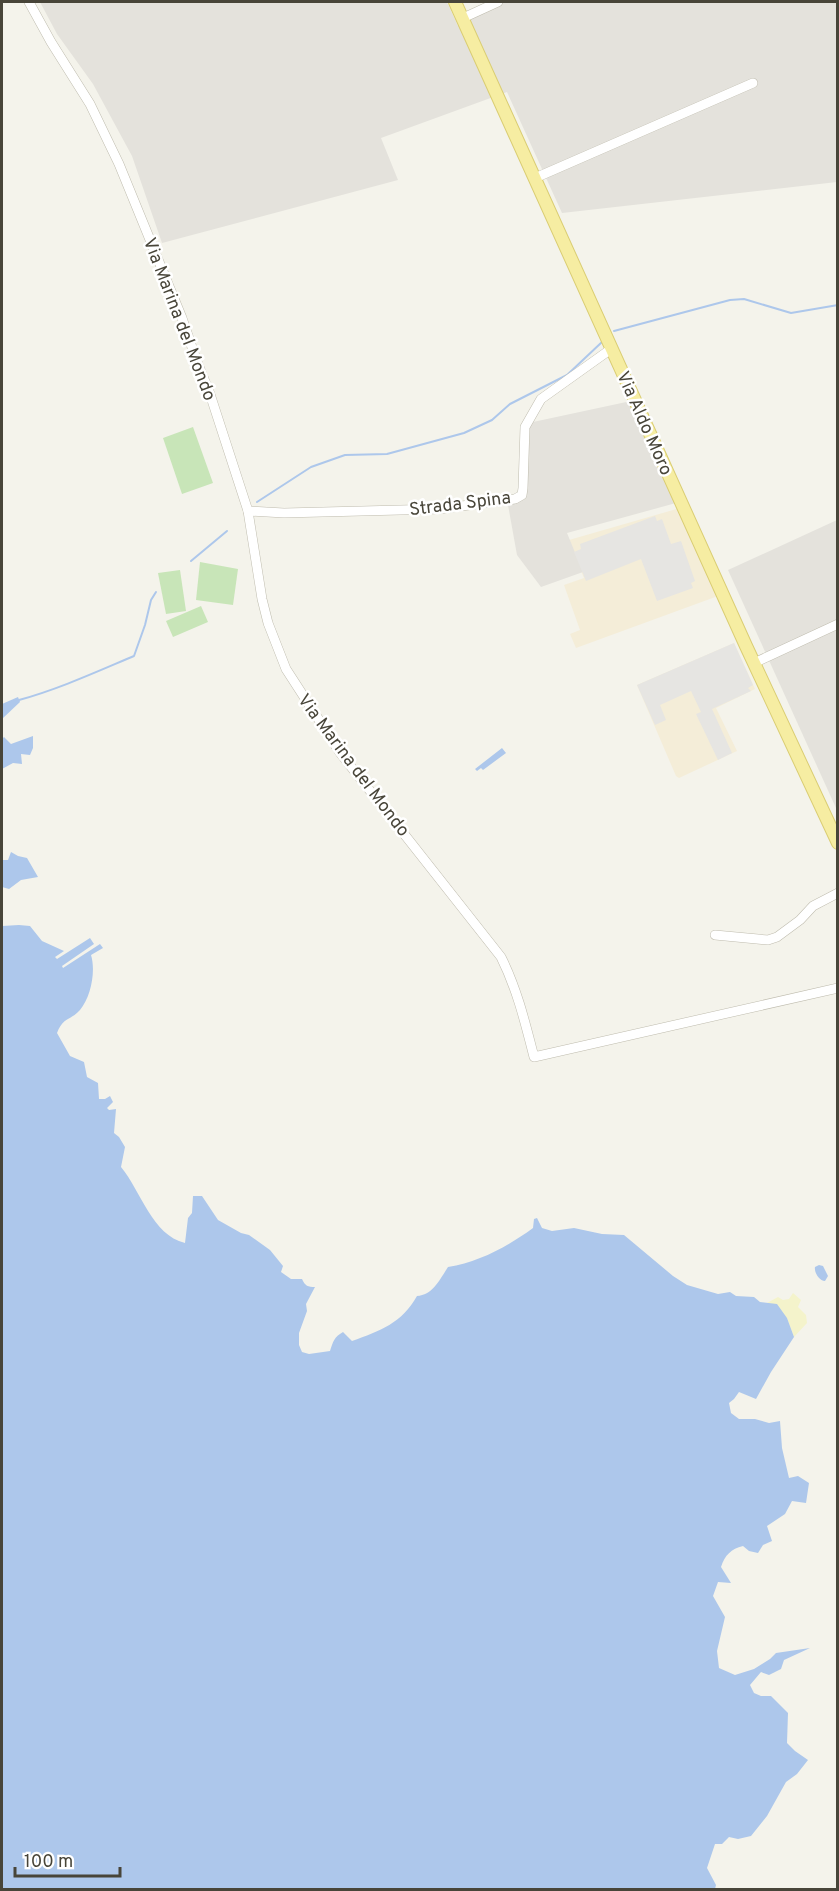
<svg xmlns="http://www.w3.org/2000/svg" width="839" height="1891" viewBox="0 0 839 1891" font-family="Overpass,sans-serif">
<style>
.commercial{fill:#f4edd8}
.industrial{fill:#e4e2dc}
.green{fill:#c8e5b8}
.sand{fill:#f4f3cb}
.parking{fill:#e6e5e2}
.water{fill:#adc7eb}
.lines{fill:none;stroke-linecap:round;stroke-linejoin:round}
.stream{stroke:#adc7eb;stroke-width:2}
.minor-casing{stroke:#bfbcae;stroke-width:10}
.major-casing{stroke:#dacd73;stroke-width:14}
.minor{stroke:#fff;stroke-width:9}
.major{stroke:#f6eda2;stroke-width:12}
.labels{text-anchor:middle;stroke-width:5;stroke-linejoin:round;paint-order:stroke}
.street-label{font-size:18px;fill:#484539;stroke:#fff}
</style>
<rect width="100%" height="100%" fill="#f4f3eb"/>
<!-- commercial -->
<g class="commercial">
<polygon points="680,508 718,596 576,648 570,634 580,630 564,585 584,578 569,540"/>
<polygon points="734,643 755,689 716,708 737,751 679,778 676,776 637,685"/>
</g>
<!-- industrial -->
<g class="industrial">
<polygon points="40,2 447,2 458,26 504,2 837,2 837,182 562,213 507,92 381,138 398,180 162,243 132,156 93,84 57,34"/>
<polygon points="631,401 676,503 567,533 583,572 541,587 517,555 508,505 526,498 530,426 533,422"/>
<polygon points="837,520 837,808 836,808 728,570"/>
</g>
<!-- green -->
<g class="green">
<polygon points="193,427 213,483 182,494 163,438"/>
<polygon points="200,562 238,569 233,605 196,600"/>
<polygon points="180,570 186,611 166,614 158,573"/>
<polygon points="201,606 208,622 173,637 166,621"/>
</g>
<!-- sand -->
<polygon class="sand" points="793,1293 801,1300 798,1307 806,1315 807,1323 794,1337 787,1318 767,1303 778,1297 783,1300 789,1299"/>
<!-- parking -->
<g class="parking">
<polygon points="655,516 657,521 662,519 671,544 681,541 695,581 691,583 693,588 657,601 641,559 586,581 574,552 581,549 580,544"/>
<polygon points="734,643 753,685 748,688 751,691 712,709 732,753 718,760 696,714 701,712 691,691 660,705 666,720 655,725 637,685"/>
</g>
<!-- water -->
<g class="water">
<polygon points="18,697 20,702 2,719 2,704"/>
<polygon points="33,736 33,748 30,755 21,754 22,764 13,763 2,769 2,739 4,737 11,744"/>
<polygon points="502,748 506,753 483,770 481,768 477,771 475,769"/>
<polygon points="11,852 18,856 27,858 38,877 21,880 9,889 2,887 2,860 8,860"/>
<path d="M19,925L30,926L42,941L64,951L55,957L57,959L90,938L94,944L62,966L63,968L100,944L103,948L91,955C96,971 91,997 80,1010C70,1021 63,1017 57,1033L70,1056L84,1062L87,1077L98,1083L99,1099H105L110,1096L113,1102L107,1108L109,1110L116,1109L114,1133L119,1137L125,1147L121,1167C141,1191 152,1235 185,1243L188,1218L192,1213L193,1196H202L218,1220L241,1233L249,1235L270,1250L283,1266L281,1272L291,1279H302C305,1286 308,1287 315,1287L306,1304L307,1311L299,1333V1345L302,1352L309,1354L330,1351C333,1342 334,1337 343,1332L352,1341C380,1331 402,1323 417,1296C433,1295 440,1279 448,1267C479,1262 507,1247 533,1228L534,1219L537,1218L542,1228L552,1231L574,1228L602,1234L624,1235L673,1276L687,1285L718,1294L730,1292L736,1296L754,1297L760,1302L777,1304L787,1318L794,1337L771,1372L756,1399L739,1392L734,1399L729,1403L731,1413L739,1419H755L769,1423L780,1421L782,1448L789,1478L798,1476L809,1483L806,1503L792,1501L785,1514L767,1526L772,1541L763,1545L758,1553L749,1551L743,1546C731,1549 725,1555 721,1567L731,1583L718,1582L713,1596L725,1617L717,1651L719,1668L735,1675L754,1669L770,1659L776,1653L810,1648L784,1660L781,1669L769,1675L761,1672L750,1685L754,1693L761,1696H771L788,1713L787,1743L795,1751L808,1760L797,1774L786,1782L767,1816L751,1836L738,1839L729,1837L722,1844H715L707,1868L716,1885L715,1889H2V926Z"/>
<path d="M819,1265L823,1266L828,1276L825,1281C819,1281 814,1272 815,1267Z"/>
</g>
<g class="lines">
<!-- stream -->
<g class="stream">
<polyline points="614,331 730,300 744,299 791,313 838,305"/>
<polyline points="257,502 311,467 345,455 387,454 464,433 492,420 510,404 567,375 602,342"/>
<polyline points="191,561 227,531"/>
<path d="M19,700C59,689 96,672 134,656L145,625L151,600L156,592"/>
</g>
<!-- minor casing -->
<g class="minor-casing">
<g id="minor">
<path d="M29,2L51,42L90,104L119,164L182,318L196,359L210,394L248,511L262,599L268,623L286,669L341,754L501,957C517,989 525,1022 534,1057L838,988"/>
<polyline points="463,18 498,2"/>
<polyline points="535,178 753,83"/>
<polyline points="248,511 284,513 439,509 515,499 522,495 523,488 525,427 541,399 611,349"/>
<polyline points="754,663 838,624"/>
<polyline points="715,935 768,940 777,937 800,920 813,906 838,893"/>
</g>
</g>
<!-- major casing -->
<g class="major-casing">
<polyline id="major" points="455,2 746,646 838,843"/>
</g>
<!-- minor -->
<use href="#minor" class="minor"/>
<!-- major -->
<use href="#major" class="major"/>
</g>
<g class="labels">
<!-- street labels -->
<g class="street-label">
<text transform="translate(180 319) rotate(69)" y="6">Via Marina del Mondo</text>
<text transform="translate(645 423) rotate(66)" y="6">Via Aldo Moro</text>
<text transform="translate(460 503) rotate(-7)" y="6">Strada Spina</text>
<text transform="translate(354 765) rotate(53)" y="6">Via Marina del Mondo</text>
</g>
</g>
<!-- border -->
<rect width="839" height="1891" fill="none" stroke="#484539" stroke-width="6"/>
<!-- scale -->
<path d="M15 1867v9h105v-9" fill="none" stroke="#484539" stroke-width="3"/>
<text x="24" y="1867" font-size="18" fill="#484539" stroke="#ffffff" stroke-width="4.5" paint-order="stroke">100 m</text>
</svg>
